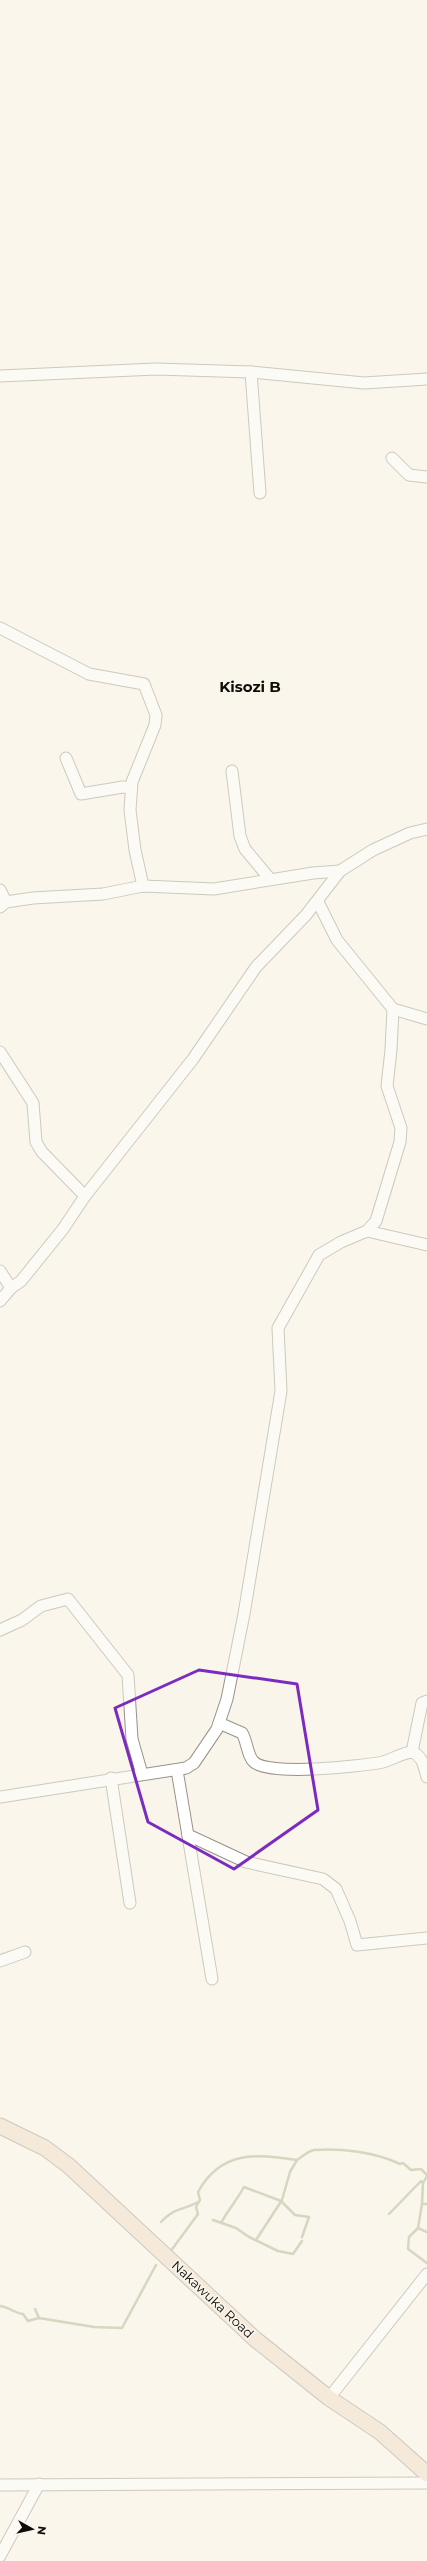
<svg xmlns="http://www.w3.org/2000/svg" width="427" height="2561" viewBox="0 0 427 2561" font-family="Montserrat,sans-serif">
<style>
.lines{fill:none;stroke-linecap:round;stroke-linejoin:round}
.stream{stroke:#a9b28e;stroke-width:2.5}
.street-casing{stroke:#97938a;stroke-width:13}
.secondary-casing{stroke:#97938a;stroke-width:17}
.street{stroke:#fff;stroke-width:11}
.secondary{stroke:#efdac5;stroke-width:15}
.marked{fill:none;stroke:#7b2cbf;stroke-width:3;stroke-linejoin:round}
.labels{text-anchor:middle;stroke-width:3.5;stroke-linejoin:round;paint-order:stroke}
.street-label{font-size:13px;fill:#0d0b08;stroke:#faf5eb}
.quarter-label{font-size:15px;font-weight:bold;fill:#0d0b08;stroke:#faf5eb}
</style>
<rect width="100%" height="100%" fill="#faf5eb"/>
<g class="lines">
<!-- stream -->
<g class="stream">
<polyline points="427,2176 423,2183 422,2204 427,2204"/>
<polyline points="389,2214 421,2181 423,2183"/>
<polyline points="213,2220 236,2228 249,2237 278,2251 293,2254 302,2241"/>
<path d="M161,2222C176,2206 183,2211 198,2202"/>
<path d="M221,2223C228,2210 237,2200 244,2187L281,2201L295,2215L309,2217L302,2237"/>
<polyline points="418,2228 422,2204"/>
<polyline points="427,2232 418,2228 409,2237 408,2249 427,2263"/>
<polyline points="256,2240 282,2200 290,2172 297,2160"/>
<path d="M170,2252L198,2214L196,2207L200,2200L198,2192C221,2150 256,2154 297,2160C302,2157 308,2151 314,2150C341,2148 375,2152 400,2164L403,2163L411,2170L421,2169L427,2175"/>
<path d="M0,2306C9,2307 14,2313 23,2314L28,2321L39,2318L94,2327L122,2328L156,2265"/>
<polyline points="35,2309 39,2318"/>
</g>
<!-- street casing -->
<g class="street-casing">
<g id="street">
<polyline points="251,372 260,493"/>
<polyline points="0,376 156,369 251,372 364,383 427,379"/>
<polyline points="392,458 409,475 427,477"/>
<polyline points="0,628 89,674 144,684 156,715 155,725 132,782 130,810 135,850 143,886"/>
<polyline points="66,758 81,794 123,787 131,788"/>
<polyline points="232,771 240,836 245,849 270,879"/>
<polyline points="0,890 6,902"/>
<polyline points="318,902 337,940 393,1009 427,1019"/>
<polyline points="0,907 6,902 33,898 103,894 143,886 214,889 313,873 340,871"/>
<polyline points="0,1052 33,1103 36,1142 42,1152 85,1196"/>
<polyline points="367,1231 427,1245"/>
<polyline points="0,1271 11,1288"/>
<polyline points="0,1301 11,1288 21,1281 63,1229 85,1196 193,1059 256,967 306,915 340,871 373,850 410,833 427,829"/>
<polyline points="0,1630 22,1620 41,1606 68,1599 128,1675 132,1739 142,1774"/>
<path d="M219,1723L242,1733C247,1741 247,1754 253,1761C265,1777 363,1766 383,1762C393,1759 402,1753 412,1752C423,1756 424,1767 427,1777"/>
<polyline points="412,1752 422,1703 427,1701"/>
<polyline points="177,1770 212,1979"/>
<polyline points="111,1778 130,1903"/>
<polyline points="0,1797 186,1768 194,1763 217,1729 227,1699 244,1614 281,1391 278,1328 319,1255 341,1242 367,1231 376,1221 400,1142 401,1128 387,1086 391,1050 393,1009"/>
<polyline points="188,1835 246,1862 323,1879 336,1889 350,1921 357,1945 427,1938"/>
<polyline points="0,1961 25,1952"/>
<polyline points="329,2398 427,2274"/>
<polyline points="0,2485 427,2483"/>
<polyline points="0,2556 39,2484"/>
</g>
</g>
<!-- secondary casing -->
<g class="secondary-casing">
<polyline id="secondary" points="0,2126 45,2148 69,2166 255,2339 329,2398 380,2432 427,2474"/>
</g>
<!-- street -->
<use href="#street" class="street"/>
<!-- secondary -->
<use href="#secondary" class="secondary"/>
</g>
<!-- marked area -->
<path d="M0 0H427V2561H0ZM199,1670L297,1684L318,1810L234,1869L148,1822L115,1708Z" fill="#faf5eb" fill-opacity=".55" fill-rule="evenodd"/>
<path class="marked" d="M199,1670L297,1684L318,1810L234,1869L148,1822L115,1708Z"/>
<g class="labels">
<!-- street labels -->
<g class="street-label">
<text transform="translate(213 2299) rotate(43)" y="5">Nakawuka Road</text>
</g>
<!-- quarter labels -->
<g class="quarter-label">
<text x="250" y="692">Kisozi B</text>
</g>
</g>
<!-- north arrow -->
<g transform="translate(32 2529) rotate(98)" stroke="#faf5eb" stroke-width="3" paint-order="stroke">
<path d="M0-3L7 15L0 10L-7 15Z" fill="#0d0b08"/>
<text y="-6" font-size="11" font-weight="bold" text-anchor="middle" fill="#0d0b08">N</text>
</g>
</svg>
